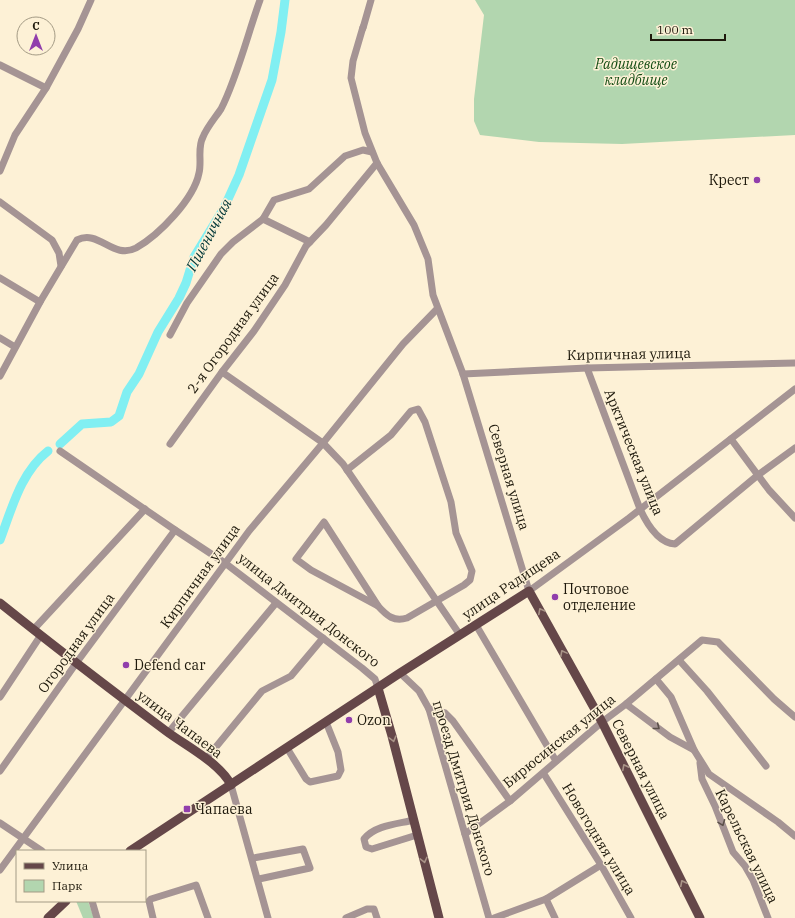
<svg xmlns="http://www.w3.org/2000/svg" width="795" height="918" viewBox="0 0 795 918" font-family="'IBM Plex Serif',serif">
<style>
.green{fill:#b2d6af}
.lines{fill:none;stroke-linecap:round;stroke-linejoin:round}
.river{stroke:#81eff2;stroke-width:9}
.minor{stroke:#a59494;stroke-width:7}
.major{stroke:#654749;stroke-width:9}
.oneway{stroke:#a99488}
.oneway2{stroke:#5b5049}
.poi-dot{fill:#913eac;stroke:#fdf1d6;stroke-width:1.5}
.labels{text-anchor:middle;stroke-width:3;stroke-linejoin:round;paint-order:stroke}
.park-label{font-size:14px;font-style:italic;fill:#144d14;stroke:#fdf1d6}
.poi-label{font-size:14px;fill:#1e190c;stroke:#fdf1d6;text-anchor:start}
.street-label{font-size:14px;fill:#1e190c;stroke:#fdf1d6}
.water-label{font-size:15px;font-style:italic;fill:#003839;stroke:#fdf1d6}
</style>
<rect width="100%" height="100%" fill="#fdf1d6"/>
<!-- green -->
<g class="green">
<polygon points="475,0 795,0 795,135 622,144 539,142 480,135 474,121 474,99 484,15"/>
<polygon points="76,901 88,901 94,918 83,918"/>
</g>
<g class="lines">
<!-- river -->
<g class="river">
<polyline points="60,444 82,424 111,422 119,416 127,392 139,374 158,332 179,298 186,283 194,257 224,208 239,175 272,80 281,32 285,0"/>
<path d="M0,540C12,508 21,472 48,451"/>
</g>
<!-- minor -->
<g class="minor">
<polyline points="363,27 353,61 351,78 365,133 377,163 414,225 428,259 433,295 463,374 529,591 629,518 795,389"/>
<polyline points="363,28 371,0"/>
<polyline points="0,65 46,88"/>
<polyline points="0,171 15,135 46,88 78,29 91,0"/>
<polyline points="0,202 52,240 59,253 61,266"/>
<polyline points="263,219 310,242"/>
<polyline points="0,278 40,302"/>
<polyline points="170,335 187,303 221,254 233,242 263,219 274,200 309,189 345,156 363,150 372,152"/>
<polyline points="0,338 15,347"/>
<path d="M587,368L640,509C646,522 658,543 675,544L758,475L795,448"/>
<polyline points="222,372 323,443 343,464 460,635"/>
<polyline points="463,374 587,368 795,363"/>
<path d="M0,376L40,302L77,240C99,229 113,260 136,248C159,235 194,199 199,173C202,161 197,148 203,137C207,127 215,118 221,109C237,78 248,33 260,0"/>
<polyline points="731,439 769,490 795,518"/>
<polyline points="170,444 222,372 254,331 285,285 306,246 326,225 377,163"/>
<polyline points="60,451 175,530 225,563 362,668 375,679 378,688"/>
<path d="M347,470L391,435L411,411L418,409L425,422L451,502L456,533L472,571L470,580L464,585L407,618C394,622 387,616 378,606"/>
<polygon points="324,522 378,606 311,570 296,559"/>
<polyline points="476,625 556,761"/>
<polyline points="33,630 145,509"/>
<polyline points="679,660 707,691 766,766"/>
<polyline points="400,673 419,691 429,709 489,918"/>
<polyline points="656,679 671,697 694,750 709,774 778,822 795,836"/>
<polyline points="0,697 41,635"/>
<polyline points="626,704 670,737 694,750"/>
<polyline points="429,709 445,713 453,721 510,801 602,722 626,704 702,640 718,642 774,699 795,717"/>
<polyline points="168,733 276,603"/>
<polyline points="287,748 306,779 310,782 338,776 341,770 338,752 326,722"/>
<polyline points="206,759 262,691 291,676 323,638"/>
<polyline points="700,763 702,779 715,806 733,852 745,866 753,880 768,918"/>
<polyline points="0,771 77,662 175,530"/>
<polyline points="544,774 601,865 631,918"/>
<polyline points="231,785 268,918"/>
<path d="M414,820C398,824 375,825 364,839L366,847L372,849L417,835"/>
<polyline points="0,823 42,851"/>
<polyline points="465,834 510,801"/>
<polyline points="253,858 303,849 310,868 259,879"/>
<polyline points="0,870 249,531 323,443 403,344 437,309"/>
<polyline points="546,899 555,918"/>
<polyline points="92,901 97,918"/>
<polyline points="153,918 149,901 151,899 196,885 208,918"/>
<polyline points="346,918 367,909 374,909 377,918"/>
<polyline points="494,918 546,899 601,865"/>
</g>
<!-- major -->
<g class="major">
<path d="M0,603C55,647 110,689 166,731C186,746 220,763 231,785"/>
<polyline points="378,688 392,736 439,918"/>
<polyline points="130,851 400,673 529,591 602,722 700,918"/>
<polyline points="48,918 66,901"/>
</g>
</g>
<!-- one-way arrows -->
<defs><path id="oneway-chevron" d="M-2-3.5L2.5 0L-2 3.5" fill="none" stroke-width="1.6" stroke-linecap="round" stroke-linejoin="round"/></defs>
<g class="oneway">
<use href="#oneway-chevron" transform="translate(541 611) rotate(-118)"/>
<use href="#oneway-chevron" transform="translate(563 653) rotate(-118)"/>
<use href="#oneway-chevron" transform="translate(393 739) rotate(75)"/>
<use href="#oneway-chevron" transform="translate(625 767) rotate(-117)"/>
<use href="#oneway-chevron" transform="translate(424 860) rotate(76)"/>
<use href="#oneway-chevron" transform="translate(683 883) rotate(-117)"/>
</g>
<g class="oneway2">
<use href="#oneway-chevron" transform="translate(657 727) rotate(38)"/>
<use href="#oneway-chevron" transform="translate(722 823) rotate(69)"/>
</g>
<!-- markers -->
<g class="poi-dot">
<circle cx="757" cy="180" r="4"/>
<circle cx="555" cy="597" r="4"/>
<circle cx="126" cy="665" r="4"/>
<circle cx="349" cy="720" r="4"/>
<rect x="183" y="805" width="8" height="8" rx="2"/>
</g>
<g class="labels">
<!-- park labels -->
<g class="park-label">
<text x="636" y="69">Радищевское<tspan x="636" dy="16">кладбище</tspan></text>
</g>
<!-- poi labels -->
<g class="poi-label">
<text x="749" y="185" text-anchor="end">Крест</text>
<text x="563" y="594">Почтовое<tspan x="563" dy="16">отделение</tspan></text>
<text x="134" y="670">Defend car</text>
<text x="357" y="725">Ozon</text>
<text x="195" y="814">Чапаева</text>
</g>
<!-- street labels -->
<g class="street-label">
<text transform="translate(233 333) rotate(-54)" y="5">2-я Огородная улица</text>
<text transform="translate(629 354) rotate(-1)" y="5">Кирпичная улица</text>
<text transform="translate(634 452) rotate(68)" y="5">Арктическая улица</text>
<text transform="translate(509 477) rotate(73)" y="5">Северная улица</text>
<text transform="translate(200 576) rotate(-54)" y="5">Кирпичная улица</text>
<text transform="translate(511 584) rotate(-34)" y="5">улица Радищева</text>
<text transform="translate(309 610) rotate(38)" y="5">улица Дмитрия Донского</text>
<text transform="translate(76 643) rotate(-54)" y="5">Огородная улица</text>
<text transform="translate(180 724) rotate(37)" y="5">улица Чапаева</text>
<text transform="translate(559 741) rotate(-39)" y="5">Бирюсинская улица</text>
<text transform="translate(641 769) rotate(63)" y="5">Северная улица</text>
<text transform="translate(464 788) rotate(73)" y="5">проезд Дмитрия Донского</text>
<text transform="translate(599 839) rotate(59)" y="5">Новогодняя улица</text>
<text transform="translate(747 846) rotate(64)" y="5">Карельская улица</text>
</g>
<!-- water labels -->
<g class="water-label">
<text transform="translate(209 235) rotate(-62)" y="5">Пшеничная</text>
</g>
</g>
<!-- legend -->
<rect x="16" y="850" width="130" height="52" fill="#fdf1d6" stroke="#a49b85"/>
<rect x="24" y="863" width="20" height="6" fill="#654749" stroke="#a49b85"/>
<text x="52" y="870" font-size="12" fill="#1e190c">Улица</text>
<rect x="24" y="880" width="20" height="12" fill="#b2d6af" stroke="#a49b85"/>
<text x="52" y="890" font-size="12" fill="#1e190c">Парк</text>
<!-- north arrow -->
<g transform="translate(36 36)"><circle r="19" fill="#fdf1d6" stroke="#a49b85"/>
<path d="M0-3L7 15L0 10L-7 15Z" fill="#913eac"/>
<text y="-6" font-size="11" font-weight="bold" text-anchor="middle" fill="#1e190c">С</text>
</g>
<!-- scale -->
<path d="M651 34v6h74v-6" fill="none" stroke="#1e190c" stroke-width="2"/>
<text x="657" y="34" font-size="12" fill="#1e190c" stroke="#fdf1d6" stroke-width="3" paint-order="stroke">100 m</text>
</svg>
